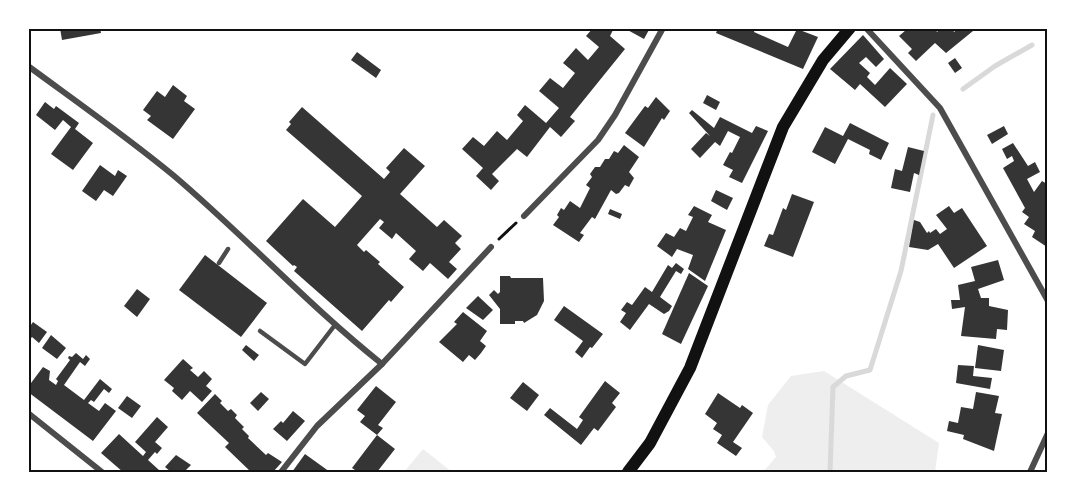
<svg xmlns="http://www.w3.org/2000/svg" width="1076" height="501" viewBox="0 0 1076 501" font-family="Manrope,sans-serif">
<style>
.green{fill:#eee}
.lines{fill:none;stroke-linecap:round;stroke-linejoin:round}
.stream{stroke:#d9d9d9;stroke-width:5}
.building{fill:#353535}
.path{stroke:#111;stroke-width:3}
.service{stroke:#4c4c4c;stroke-width:4.5}
.minor{stroke:#4c4c4c;stroke-width:6}
.secondary{stroke:#111;stroke-width:12}
.neatline{fill:none;stroke:#111;stroke-width:2}
</style>
<rect width="100%" height="100%" fill="#fff"/>
<!-- green -->
<g class="green">
<polygon points="824,371 939,443 935,472 763,472 776,457 774,451 762,437 768,405 791,376"/>
<polygon points="423,449 452,472 404,472"/>
</g>
<g class="lines">
<!-- stream -->
<g class="stream">
<polyline points="963,89 995,66 1032,45"/>
<polyline points="830,472 833,387 846,376 870,370 901,271 933,115"/>
</g>
</g>
<!-- building -->
<g class="building">
<polygon points="60,28 100,28 101,33 62,40"/>
<polygon points="593,28 614,28 610,36 625,49 570,117 575,121 561,137 550,127 527,157 517,149 492,174 499,181 491,190 476,176 483,168 462,149 473,137 484,146 497,131 507,140 523,121 517,115 525,105 546,123 559,108 539,91 550,78 563,88 575,73 563,63 576,48 588,60 599,47 586,36"/>
<polygon points="624,28 650,28 644,39"/>
<polygon points="718,28 755,28 754,32 788,47 797,29 818,37 803,69 716,33"/>
<polygon points="904,28 935,28 937,32 941,28 952,28 954,32 959,28 971,28 973,31 946,53 935,43 916,61 908,53 912,49 899,36 906,30"/>
<polygon points="863,35 884,59 876,67 866,57 859,63 870,73 867,77 875,85 890,68 907,84 885,107 860,84 855,90 830,69"/>
<polygon points="357,52 381,70 376,78 351,60"/>
<polygon points="955,58 962,68 955,73 948,63"/>
<polygon points="173,85 187,96 184,101 195,109 173,139 147,120 151,116 143,110 157,91 165,97"/>
<polygon points="707,95 720,102 716,110 703,103"/>
<polygon points="656,97 670,111 664,120 662,118 644,147 625,133 645,106 648,108"/>
<polygon points="45,102 54,109 56,106 79,123 75,129 93,143 73,170 51,154 71,127 63,120 55,130 36,115"/>
<polygon points="302,107 384,179 390,172 386,168 404,148 425,166 400,194 437,227 444,220 462,236 455,243 461,249 449,262 457,269 448,279 430,263 423,271 409,259 416,251 396,233 392,239 379,228 384,222 380,219 357,245 364,252 366,250 380,262 378,264 404,287 391,302 389,300 362,331 294,271 297,267 294,265 293,266 266,241 303,199 335,227 362,196 286,130 291,124 289,122"/>
<polygon points="692,110 714,128 720,117 752,133 756,126 768,131 742,183 729,177 733,170 723,165 730,152 732,153 740,137 728,131 720,146 715,142 700,158 691,149 706,133 710,136 689,113"/>
<polygon points="850,123 889,143 881,160 869,154 870,150 848,139 835,164 812,152 825,127 843,136"/>
<polygon points="1004,126 1008,134 992,144 987,135"/>
<polygon points="1013,143 1028,166 1035,162 1040,172 1027,179 1034,192 1042,181 1047,184 1047,247 1032,237 1035,231 1024,224 1029,217 1022,212 1025,208 1003,168 1014,161 1012,156 1007,159 1002,149"/>
<polygon points="624,145 639,157 629,172 634,178 629,187 625,185 619,193 616,194 611,190 595,219 592,217 580,233 584,235 579,242 553,225 559,217 557,215 561,208 564,210 570,201 580,208 590,188 586,185 592,177 590,174 595,167 600,167 605,159 609,159 614,151 618,153"/>
<polygon points="908,147 924,151 919,175 914,173 910,192 891,188 895,169 902,171"/>
<polygon points="100,165 115,176 118,170 127,176 113,196 104,190 96,201 82,191"/>
<polygon points="716,190 733,198 727,210 711,201"/>
<polygon points="792,194 814,202 793,257 764,246 769,234 773,235 783,208 786,210"/>
<polygon points="694,206 712,215 708,222 726,230 705,281 688,269 693,255 677,249 672,257 657,246 666,233 674,237 680,228 686,231 693,217 688,215"/>
<polygon points="949,206 954,213 962,208 987,246 954,268 938,244 928,250 909,247 914,220 920,222 927,233 929,231 930,233 936,229 940,234 947,229 936,215"/>
<polygon points="610,209 622,214 620,219 608,214"/>
<polygon points="205,255 267,303 241,337 179,290"/>
<polygon points="998,260 1004,280 978,289 981,298 989,298 989,306 1008,310 1007,330 997,329 996,339 961,336 965,307 952,309 951,300 960,300 958,285 975,281 971,267"/>
<polygon points="676,263 684,269 681,274 676,271 660,297 672,306 669,311 664,314 649,304 630,330 620,322 626,313 621,310 627,302 632,305 645,287 652,292 668,265 672,268"/>
<polygon points="689,273 708,286 681,344 662,334"/>
<polygon points="500,276 510,276 511,278 543,278 544,301 537,315 524,323 523,321 515,321 515,324 500,324 500,309 489,295 494,290 498,294 500,292"/>
<polygon points="137,289 150,299 137,317 124,306"/>
<polygon points="478,296 493,310 483,320 466,308"/>
<polygon points="564,306 603,334 592,348 590,347 582,358 575,352 583,341 554,320"/>
<polygon points="463,312 487,331 480,341 486,346 481,353 475,360 469,355 463,362 439,342 457,324 454,322"/>
<polygon points="33,322 47,332 39,343 32,337 28,342 28,329"/>
<polygon points="51,335 66,348 57,359 42,348"/>
<polygon points="246,345 259,355 254,361 242,350"/>
<polygon points="978,345 1004,350 1001,371 975,368"/>
<polygon points="76,353 83,359 86,355 90,359 85,366 80,362 64,385 84,400 100,379 112,389 109,393 104,389 94,402 91,400 88,403 99,411 105,403 116,411 93,441 28,392 28,387 43,367 50,371 49,380 56,385 58,381 56,379 70,360 68,358 69,356 72,357"/>
<polygon points="183,359 193,368 190,370 198,377 204,371 212,379 206,386 212,391 202,402 190,391 182,400 172,391 174,388 164,380"/>
<polygon points="958,365 974,366 973,376 992,378 990,389 956,383"/>
<polygon points="605,381 620,393 612,403 616,407 598,431 594,428 581,445 544,415 550,408 577,429 583,420 579,417"/>
<polygon points="523,382 539,395 527,411 510,398"/>
<polygon points="376,386 396,402 378,425 383,428 377,435 395,449 377,472 358,472 352,468 377,435 360,422 365,416 357,410"/>
<polygon points="261,392 269,399 258,411 250,403"/>
<polygon points="976,392 999,396 995,413 1002,414 994,451 963,439 964,435 947,431 949,421 958,423 961,407 973,409"/>
<polygon points="718,393 740,408 742,405 753,413 733,442 742,448 736,456 717,443 722,435 713,429 717,423 705,414"/>
<polygon points="215,394 222,401 220,403 228,411 231,409 237,415 235,418 244,427 242,429 249,436 248,438 266,455 268,453 282,462 273,472 267,472 264,470 262,472 251,472 225,447 229,443 197,413"/>
<polygon points="127,396 141,406 132,418 118,408"/>
<polygon points="293,411 305,421 287,441 273,429 281,421 283,423"/>
<polygon points="157,417 168,427 155,442 162,448 157,454 155,452 148,460 159,470 157,472 123,472 101,453 119,434 143,456 146,452 135,442"/>
<polygon points="305,454 330,472 292,472"/>
<polygon points="176,455 191,465 184,472 171,472 165,467"/>
</g>
<g class="lines">
<!-- path -->
<polyline class="path" points="499,239 516,223"/>
<!-- service -->
<g class="service">
<polyline points="219,263 228,249"/>
<polyline points="260,331 305,364 335,325"/>
</g>
<!-- minor -->
<g class="minor">
<polyline points="866,28 940,108 1048,301"/>
<path d="M28,66C77,102 127,137 173,175C245,236 309,306 382,364"/>
<polyline points="524,216 598,140 615,115 663,28"/>
<polyline points="28,413 102,472"/>
<polyline points="281,472 317,426 382,364 491,247"/>
<polyline points="1030,472 1048,433"/>
</g>
<!-- secondary -->
<polyline class="secondary" points="628,472 650,443 690,368 783,127 823,60 850,28"/>
</g>
<!-- border -->
<rect width="1076" height="501" fill="none" stroke="#ffffff" stroke-width="60"/>
<rect x="30" y="30" width="1016" height="441" class="neatline"/>
</svg>
